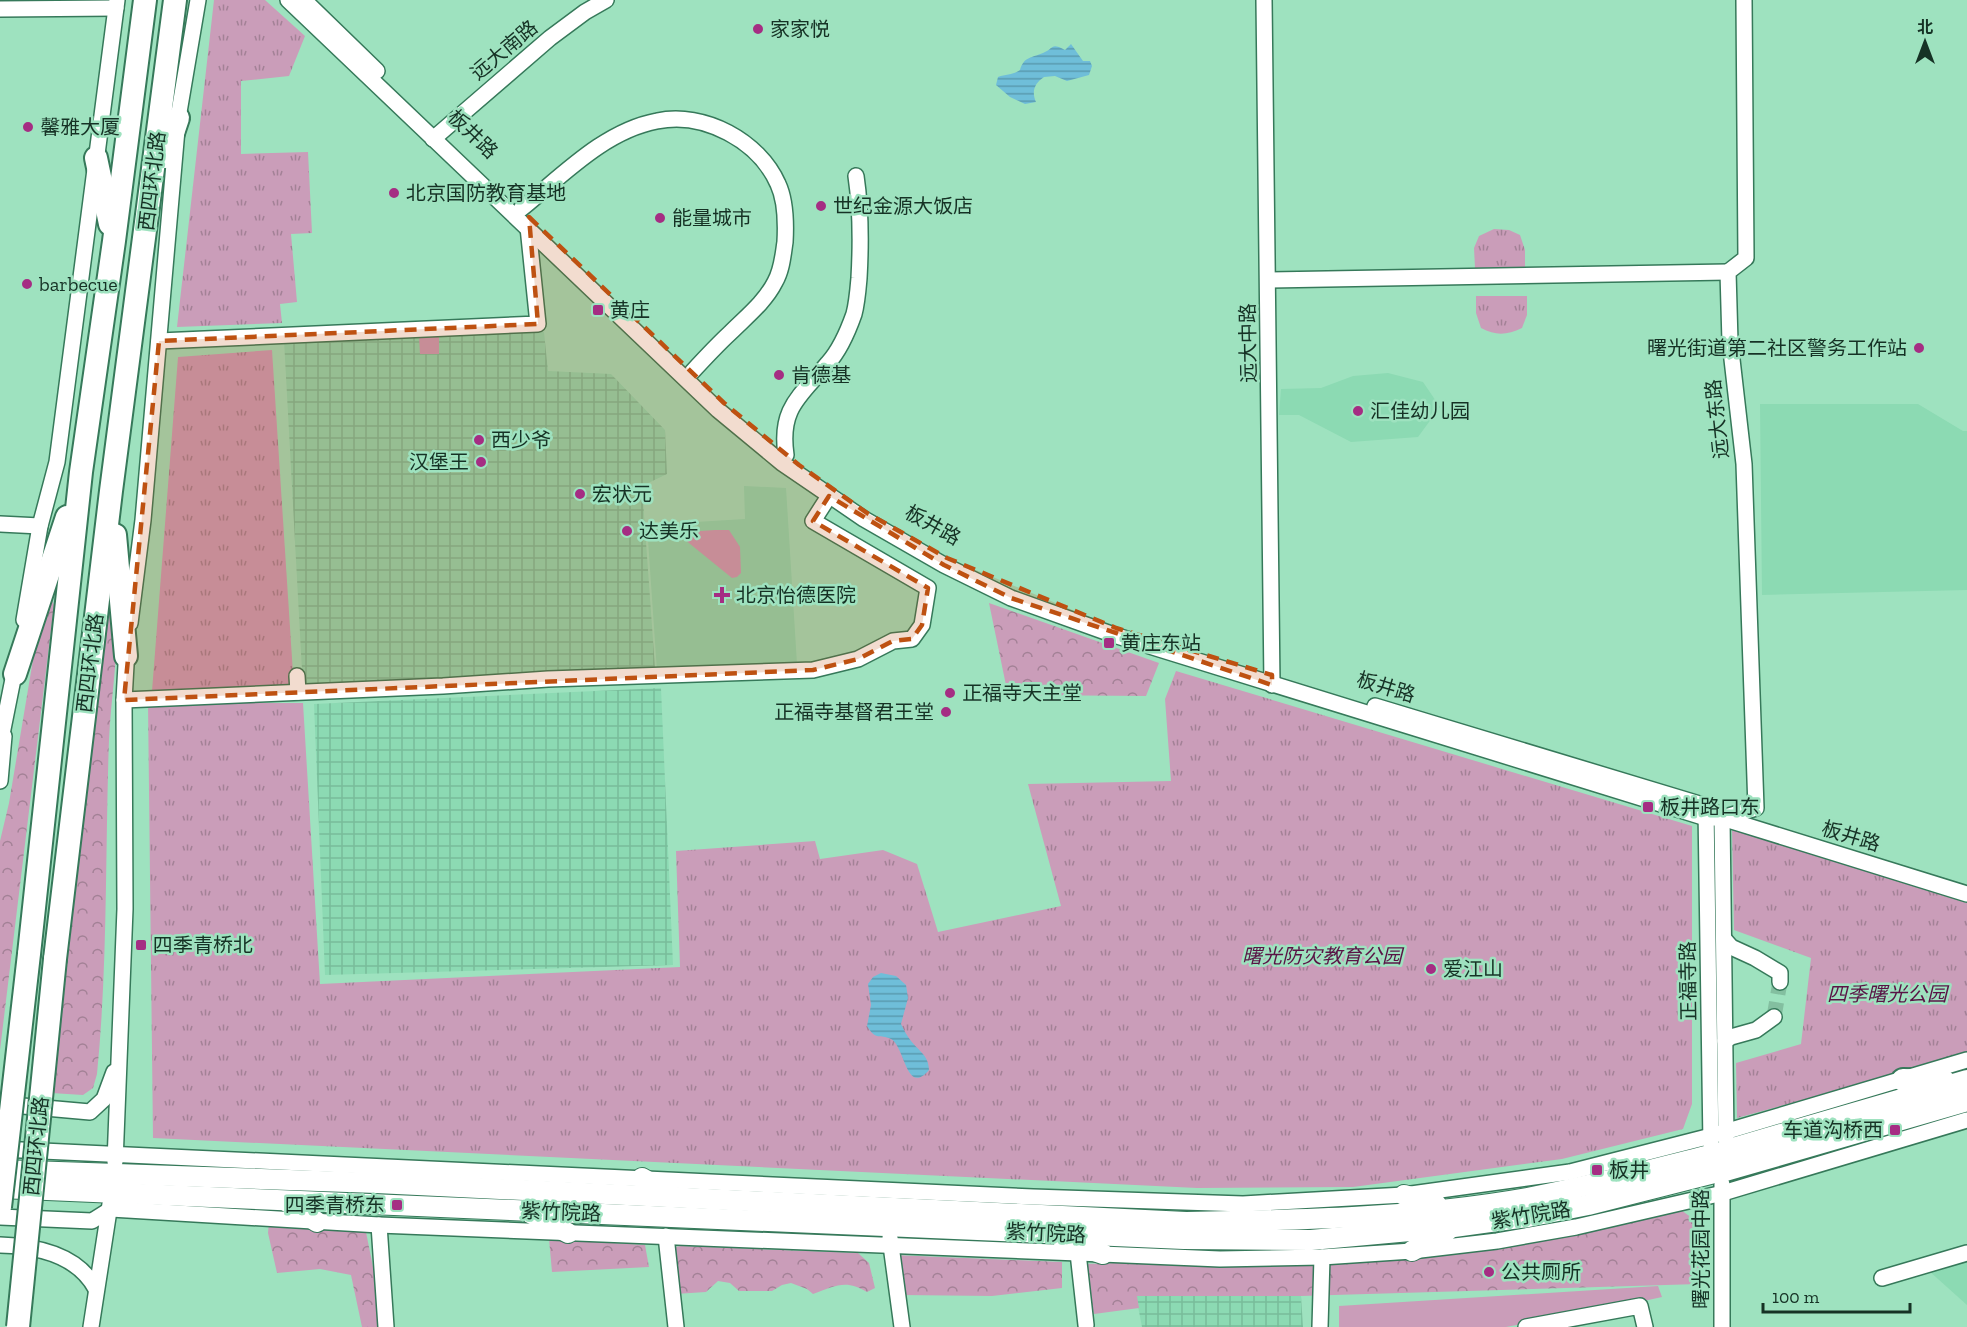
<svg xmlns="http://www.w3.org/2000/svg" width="1967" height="1327" viewBox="0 0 1967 1327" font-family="'Zilla Slab','Noto Sans SC',serif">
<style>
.built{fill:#8cdab3}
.industrial{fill:url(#industrial-grid)}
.grass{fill:#ca9db9}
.forest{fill:url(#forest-crowns)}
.park{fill:url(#park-tufts)}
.water{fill:url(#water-rules)}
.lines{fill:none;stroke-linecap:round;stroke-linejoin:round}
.minor-tunnel{stroke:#83bfa0;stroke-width:15;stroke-dasharray:15 8;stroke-linecap:butt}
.minor-casing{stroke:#36795a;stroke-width:18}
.major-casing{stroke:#36795a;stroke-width:22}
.highway-casing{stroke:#36795a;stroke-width:26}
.minor{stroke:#fff;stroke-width:15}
.major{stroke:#fff;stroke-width:20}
.highway{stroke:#fff;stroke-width:22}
.highway-bridge-casing{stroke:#36795a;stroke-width:26;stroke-linecap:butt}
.highway-bridge{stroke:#fff;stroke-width:22}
.marked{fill:#be5111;fill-opacity:0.2;stroke:#be5111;stroke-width:4.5;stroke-dasharray:12 8;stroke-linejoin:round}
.poi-dot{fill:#a52d83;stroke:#9ee2bf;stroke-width:2}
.labels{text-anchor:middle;stroke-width:5;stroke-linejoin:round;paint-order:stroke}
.poi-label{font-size:20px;fill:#163225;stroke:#9ee2bf;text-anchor:start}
.street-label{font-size:20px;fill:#163225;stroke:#9ee2bf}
.park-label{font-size:20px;font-style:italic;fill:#591345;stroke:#9ee2bf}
</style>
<defs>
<pattern id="industrial-grid" width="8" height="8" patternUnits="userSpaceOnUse" patternTransform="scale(1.5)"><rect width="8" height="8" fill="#8cdab3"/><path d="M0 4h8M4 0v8" fill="none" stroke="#78bc9a"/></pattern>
<pattern id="forest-crowns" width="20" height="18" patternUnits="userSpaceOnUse" patternTransform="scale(1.5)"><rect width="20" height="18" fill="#ca9db9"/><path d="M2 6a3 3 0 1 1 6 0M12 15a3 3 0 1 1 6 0" fill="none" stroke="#a38196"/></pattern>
<pattern id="park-tufts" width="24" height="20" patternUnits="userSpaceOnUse" patternTransform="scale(1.5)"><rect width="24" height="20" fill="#ca9db9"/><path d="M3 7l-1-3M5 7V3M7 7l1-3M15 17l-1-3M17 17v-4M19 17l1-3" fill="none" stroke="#a38196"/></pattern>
<pattern id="water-rules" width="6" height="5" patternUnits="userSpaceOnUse" patternTransform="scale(1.5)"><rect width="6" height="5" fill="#6fbed9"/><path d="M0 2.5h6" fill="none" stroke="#5a9bb0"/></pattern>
</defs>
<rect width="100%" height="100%" fill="#9ee2bf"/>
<!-- built -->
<g class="built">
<polygon points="1388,373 1423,382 1440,407 1418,437 1351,442 1299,415 1279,415 1281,389 1321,388 1353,376"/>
<polygon points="1760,404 1918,404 1963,431 1967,431 1967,590 1762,595"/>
<polygon points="744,486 786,488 797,664 657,671 647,525 745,519"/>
<polygon points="1967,1260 1967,1305 1928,1270"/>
</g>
<!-- industrial -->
<g class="industrial">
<polygon points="544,332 548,371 611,374 665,430 667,474 642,486 655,668 303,689 284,340"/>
<polygon points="661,688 673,965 325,975 314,704"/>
<polygon points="1136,1296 1301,1296 1303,1327 1142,1327"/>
</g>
<!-- grass -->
<g class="grass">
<polygon points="439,335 439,354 420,354 419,336"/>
<polygon points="715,530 729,530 740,547 741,573 737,577 732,578 684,539 687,532"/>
<polygon points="1658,1286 1662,1297 1621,1306 1506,1327 1339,1327 1339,1306"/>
</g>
<!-- forest -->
<g class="forest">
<polygon points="51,598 54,605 0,1050 0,841 9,803 39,624"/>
<polygon points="989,603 1159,663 1146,696 1008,695"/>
<path d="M108,613L117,616C118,658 111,698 109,740C105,851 108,963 97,1074L93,1088L83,1095L51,1093L85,792Z"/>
<polygon points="1681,1210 1699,1223 1699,1284 1301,1296 1137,1296 1139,1308 1094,1314 1083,1264 1322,1257"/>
<polygon points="269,1222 281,1223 284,1228 366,1232 380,1302 382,1327 362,1327 351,1275 320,1269 277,1273 268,1233"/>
<polygon points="549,1239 645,1245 649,1267 552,1272"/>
<path d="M681,1246L858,1253L869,1263L875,1288L867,1292C846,1279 835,1286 813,1294L807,1289L791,1283L782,1285L772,1291H739L730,1283L718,1281L706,1292L675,1294L669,1248Z"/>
<polygon points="894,1255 1062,1262 1062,1288 992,1296 900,1295"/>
</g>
<!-- park -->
<g class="park">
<polygon points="214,0 265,0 305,36 289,76 241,81 241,154 308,152 312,233 291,234 297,302 280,304 282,323 177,327"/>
<polygon points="1494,229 1509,230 1520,235 1525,250 1525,267 1475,268 1474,248 1479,236"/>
<path d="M1476,296H1527V315L1522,328C1507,335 1496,336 1481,328L1476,313Z"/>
<polygon points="272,350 294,689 152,691 178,357"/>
<polygon points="1176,671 1692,826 1692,1104 1683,1129 1562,1159 1353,1187 1197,1188 153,1138 148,703 303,703 320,984 680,967 676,851 815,841 820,859 883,850 917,864 938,932 1061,906 1028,784 1171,781 1165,699"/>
<polygon points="1732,829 1967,903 1967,1055 1737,1118 1736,1063 1801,1044 1811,958 1734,930"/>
</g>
<!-- water -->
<g class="water">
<path d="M1071,44L1083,61H1090L1092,66L1089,75L1067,81L1055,76L1044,77C1035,83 1031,91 1036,102L1025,104L1010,97L996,85L998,77C1006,74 1013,75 1020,70C1024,56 1032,58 1043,53C1054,49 1050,42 1065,50Z"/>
<path d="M881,973L896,976L906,985L908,998L901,1024C904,1030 907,1036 911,1041C919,1051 929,1056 929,1070C906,1097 905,1046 891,1039C879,1033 877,1042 867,1026L871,1005L868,984L873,977Z"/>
</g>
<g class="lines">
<!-- minor-tunnel -->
<polyline class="minor-tunnel" points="1774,1017 1780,982"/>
<!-- minor casing -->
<g class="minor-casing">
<g id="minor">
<polyline points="288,0 718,410 782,463 864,519 944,565 1011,598 1114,635 1706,818 1722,818 1756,808 1744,464 1730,342 1728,272 1746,258 1744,0"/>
<polyline points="304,0 377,71"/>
<polyline points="1264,0 1272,685"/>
<polyline points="0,9 116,8"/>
<polyline points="433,139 550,38 585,12 606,0"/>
<path d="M521,209C562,176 604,131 657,121C704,111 759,141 778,184C786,201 786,224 785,242C783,255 782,270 775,282C765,302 746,317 730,333C717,345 704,359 692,372"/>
<polyline points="1268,280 1728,272"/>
<polyline points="159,341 538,324 528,227"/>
<path d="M786,455C779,407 801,396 828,363C840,350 848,331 854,314C857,303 858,290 859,278C861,243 861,210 856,176"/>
<polyline points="0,524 40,526"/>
<polyline points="24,620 40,526 57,462 117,0"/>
<polyline points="130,623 143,520 178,118 198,0"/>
<polyline points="297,676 298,692"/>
<polyline points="124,700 443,686 548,679 813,670 858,659 893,641 912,639 922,625 928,588 813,521 829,496"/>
<polyline points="1375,706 1706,806 1722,818 1967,894"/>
<polyline points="0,744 16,664"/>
<polyline points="0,781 4,736"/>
<polyline points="1706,809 1711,1145"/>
<polyline points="1722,818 1726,1139"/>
<polyline points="1724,939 1731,947 1755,958 1780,973 1780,982"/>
<polyline points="1725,1041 1731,1037 1756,1030 1774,1017"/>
<polyline points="0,1104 90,1112 104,1099 114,1072"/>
<polyline points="0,1149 1033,1197 1243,1204 1404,1195 1570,1172 1711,1136 1967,1060"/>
<polyline points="115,1162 125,909 124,700 127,647"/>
<polyline points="0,1217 92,1221 111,1209 379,1225 1078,1253 1220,1259 1322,1257 1412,1251 1497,1241 1576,1227 1723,1193 1967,1120"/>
<polyline points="379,1225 386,1327"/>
<polyline points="666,1236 676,1327"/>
<polyline points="890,1238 902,1327"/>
<path d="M0,1245C36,1246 78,1255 96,1289"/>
<polyline points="1078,1253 1086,1325"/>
<polyline points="1882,1278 1967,1253"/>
<polyline points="91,1327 110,1204"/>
<polyline points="1320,1327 1322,1257"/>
<polyline points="1526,1327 1640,1306 1645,1327"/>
<polyline points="1722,1327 1722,1184"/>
</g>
</g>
<!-- major casing -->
<g class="major-casing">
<g id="major">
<path d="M0,1170L376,1183L1186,1222C1299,1220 1414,1218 1527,1198C1594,1186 1660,1167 1726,1151"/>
<polyline points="642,1178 672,1195"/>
<polyline points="0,1188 1184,1239 1311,1240 1454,1227 1528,1217 1588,1205 1722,1171"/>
<polyline points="1404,1195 1436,1204"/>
<polyline points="286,1201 317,1222"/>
<polyline points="530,1213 568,1233"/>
<polyline points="1063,1240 1103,1254"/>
<polyline points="1412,1251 1447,1231"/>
</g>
</g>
<!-- highway casing -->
<g class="highway-casing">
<g id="highway">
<polyline points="165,157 178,118"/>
<polyline points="96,158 110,224"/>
<polyline points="115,535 126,656"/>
<polyline points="15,674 67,517"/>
<polyline points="29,954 81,472 114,241 145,0"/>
<polyline points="55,959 111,491 175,0"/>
<polyline points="1903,1080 1944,1081"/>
<polyline points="1726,1151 1967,1081"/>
<polyline points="1722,1171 1967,1100"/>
</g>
</g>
<!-- minor -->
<use href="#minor" class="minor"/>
<!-- major -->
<use href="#major" class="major"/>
<!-- highway -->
<use href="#highway" class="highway"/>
<!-- highway-bridge casing -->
<g class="highway-bridge-casing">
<g id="highway-bridge">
<polyline points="0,1207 29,954"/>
<polyline points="18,1327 55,959"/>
</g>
</g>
<!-- highway-bridge -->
<use href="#highway-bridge" class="highway-bridge"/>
</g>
<!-- marked area -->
<path class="marked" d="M529,217L724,403L799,465L867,513L947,558L1116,628L1272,675V685L1011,598L944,565L829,496L813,521L928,588L922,625L912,639L893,641L858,659L813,670L124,700L159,341L538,324Z"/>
<!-- markers -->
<g class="poi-dot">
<circle cx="758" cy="29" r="6"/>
<circle cx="28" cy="127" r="6"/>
<circle cx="394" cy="193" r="6"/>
<circle cx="821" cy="206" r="6"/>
<circle cx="660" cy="218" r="6"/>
<circle cx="27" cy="284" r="6"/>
<rect x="592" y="304" width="12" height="12" rx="3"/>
<circle cx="1919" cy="348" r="6"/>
<circle cx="779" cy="375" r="6"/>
<circle cx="1358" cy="411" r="6"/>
<circle cx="479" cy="440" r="6"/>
<circle cx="481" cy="462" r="6"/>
<circle cx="580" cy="494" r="6"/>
<circle cx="627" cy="531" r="6"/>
<path d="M719 586h6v6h6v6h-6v6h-6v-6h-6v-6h6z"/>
<rect x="1103" y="637" width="12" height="12" rx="3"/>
<circle cx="950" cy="693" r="6"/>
<circle cx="946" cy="712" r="6"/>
<rect x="1642" y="801" width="12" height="12" rx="3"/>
<rect x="135" y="939" width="12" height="12" rx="3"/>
<circle cx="1431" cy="969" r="6"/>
<rect x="1889" y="1124" width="12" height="12" rx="3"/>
<rect x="1591" y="1164" width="12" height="12" rx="3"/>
<rect x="391" y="1199" width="12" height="12" rx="3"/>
<circle cx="1489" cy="1272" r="6"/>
</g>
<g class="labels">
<!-- poi labels -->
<g class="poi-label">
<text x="770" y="36">家家悦</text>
<text x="40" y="134">馨雅大厦</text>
<text x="406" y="200">北京国防教育基地</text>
<text x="833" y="213">世纪金源大饭店</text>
<text x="672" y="225">能量城市</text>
<text x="39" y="291">barbecue</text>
<text x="610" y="317">黄庄</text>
<text x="1907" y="355" text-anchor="end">曙光街道第二社区警务工作站</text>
<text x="791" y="382">肯德基</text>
<text x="1370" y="418">汇佳幼儿园</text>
<text x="491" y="447">西少爷</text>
<text x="469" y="469" text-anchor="end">汉堡王</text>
<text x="592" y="501">宏状元</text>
<text x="639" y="538">达美乐</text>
<text x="736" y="602">北京怡德医院</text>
<text x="1121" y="650">黄庄东站</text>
<text x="962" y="700">正福寺天主堂</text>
<text x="934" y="719" text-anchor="end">正福寺基督君王堂</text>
<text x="1660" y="814">板井路口东</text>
<text x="153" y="952">四季青桥北</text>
<text x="1443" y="976">爱江山</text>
<text x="1883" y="1137" text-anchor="end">车道沟桥西</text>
<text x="1609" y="1177">板井</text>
<text x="385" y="1212" text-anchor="end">四季青桥东</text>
<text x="1501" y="1279">公共厕所</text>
</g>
<!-- street labels -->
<g class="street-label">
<text transform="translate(504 50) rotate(-40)" y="7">远大南路</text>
<text transform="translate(473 134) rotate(44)" y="7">板井路</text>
<text transform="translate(152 181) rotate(-83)" y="7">西四环北路</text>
<text transform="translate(1248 343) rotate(-91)" y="7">远大中路</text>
<text transform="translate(1717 419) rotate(-96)" y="7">远大东路</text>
<text transform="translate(933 525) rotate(29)" y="7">板井路</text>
<text transform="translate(90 663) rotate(-83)" y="7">西四环北路</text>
<text transform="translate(1386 687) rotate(17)" y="7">板井路</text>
<text transform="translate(1851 836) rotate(17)" y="7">板井路</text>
<text transform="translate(1688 981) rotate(-91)" y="7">正福寺路</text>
<text transform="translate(36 1146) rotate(-84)" y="7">西四环北路</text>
<text transform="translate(561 1212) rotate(2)" y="7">紫竹院路</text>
<text transform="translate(1531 1215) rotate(-9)" y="7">紫竹院路</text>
<text transform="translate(1046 1233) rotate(3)" y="7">紫竹院路</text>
<text transform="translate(1701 1249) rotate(-90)" y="7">曙光花园中路</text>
</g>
<!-- park labels -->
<g class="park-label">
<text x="1322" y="963">曙光防灾教育公园</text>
<text x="1887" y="1001">四季曙光公园</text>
</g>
</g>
<!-- north arrow -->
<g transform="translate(1925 42)" stroke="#9ee2bf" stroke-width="4.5" paint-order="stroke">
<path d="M0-4.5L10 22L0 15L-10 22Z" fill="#163225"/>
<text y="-9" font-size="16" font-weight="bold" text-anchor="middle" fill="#163225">北</text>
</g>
<!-- scale -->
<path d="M1763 1303v9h147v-9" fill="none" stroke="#163225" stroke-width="3"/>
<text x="1772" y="1303" font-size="18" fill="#163225" stroke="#9ee2bf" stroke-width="4.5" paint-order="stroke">100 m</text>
</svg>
